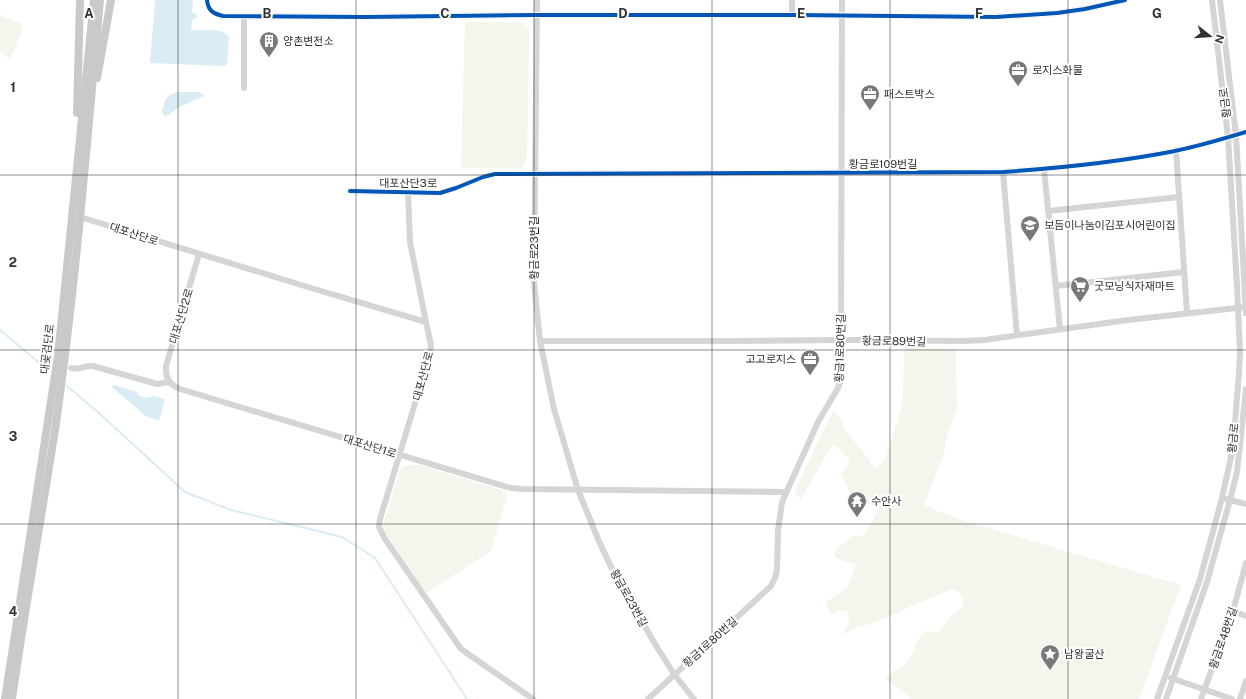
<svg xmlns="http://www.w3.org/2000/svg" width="1246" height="699" viewBox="0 0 1246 699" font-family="'Public Sans','Noto Sans KR',sans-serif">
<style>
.green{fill:#f3f6ed}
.water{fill:#daecf4}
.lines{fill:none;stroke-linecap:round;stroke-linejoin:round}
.stream{stroke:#daecf4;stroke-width:2}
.minor{stroke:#d5d5d5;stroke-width:6}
.major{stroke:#c9c9c9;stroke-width:8}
.cycleway-casing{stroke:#fff;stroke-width:6}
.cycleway{stroke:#0057b8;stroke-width:4}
.grid{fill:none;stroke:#313131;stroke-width:1;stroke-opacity:0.55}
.labels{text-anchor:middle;stroke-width:4;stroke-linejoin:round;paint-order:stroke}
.poi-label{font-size:11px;fill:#313131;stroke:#fff;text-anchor:start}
.street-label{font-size:11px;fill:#313131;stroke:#fff}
.grid-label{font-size:13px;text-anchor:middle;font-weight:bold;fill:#313131;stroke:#fff;stroke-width:4;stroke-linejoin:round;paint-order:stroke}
</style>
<rect width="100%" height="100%" fill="#fff"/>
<!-- green -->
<g class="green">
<polygon points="0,15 24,25 10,59 0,52"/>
<path d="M465,22H517C524,23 527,26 529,32L527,156L524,165L521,168H461Z"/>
<path d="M904,347L956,349L957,412L950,426L947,435L944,453L924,505L945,514L961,520L1181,585L1139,699H911L903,691L885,679C891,670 901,669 907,662C917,651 914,640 927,630L932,633L939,632C943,628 945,623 948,619C955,612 969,608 961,595C958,590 955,590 950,590L916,604L877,622L856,628L845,634L844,632L850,618L847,612C841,607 836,615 830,613L826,607L827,601L848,587L856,565C851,560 841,562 835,557V551L838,546L845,544C856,528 855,541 863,535C869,530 873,519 877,512L875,506C867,502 851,497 848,489C845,483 844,479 841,473L847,467L850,461L835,445L833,446L827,454L801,499L795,492L796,488L833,411L843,421L842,426L876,469L886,457L901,410L903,395Z"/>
<polygon points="409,465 419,465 508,492 491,551 426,593 387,535 383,526 400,470 404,466"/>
</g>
<!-- water -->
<g class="water">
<path d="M155,0H193L192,12L197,15V17L192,21L191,30C201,31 224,27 229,37L227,64L225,66L150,63Z"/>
<path d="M178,92H200L204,95V96L181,106L165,117L162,112C164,101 166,94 178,92Z"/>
<polygon points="113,385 138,392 137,395 146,398 154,396 165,399 159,421 146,416 114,389 112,388"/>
</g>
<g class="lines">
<!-- stream -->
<g class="stream">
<polyline points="0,330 43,366"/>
<polyline points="67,386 100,414 185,492 231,510 342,537 375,558 467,699"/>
</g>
<!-- minor -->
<g class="minor">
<path d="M207,0C208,11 214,14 223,16L365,17L536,15H792L996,17L1057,13L1085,9L1125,0"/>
<polyline points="537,0 534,282 540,341 554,409 578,490 598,539 611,567 655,644 674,674 694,699"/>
<polyline points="1220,0 1236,135 1246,313"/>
<polyline points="792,15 792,0"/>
<polyline points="244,16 244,88"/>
<polyline points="1176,150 1187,313"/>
<polyline points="1044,169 1060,329"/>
<polyline points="1003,172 1017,335"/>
<path d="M350,191L440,193L456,188L483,177L495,174L1003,172C1061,168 1119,162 1175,151C1199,146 1223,139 1246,132"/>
<polyline points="408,193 410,242 426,322"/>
<polyline points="1048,211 1179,197"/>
<polyline points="80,217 311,288 426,322 431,345 430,354 380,519 379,527 385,539 461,649 533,699"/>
<path d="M199,254L166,366C165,378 169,384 180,389L510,488L523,489L786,492"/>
<polyline points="1056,286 1184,272"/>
<polyline points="540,341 733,341 841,340 964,341 984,340 1128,320 1246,307"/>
<path d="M71,368C78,371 85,365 93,366L157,384L170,382"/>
<polyline points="1226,499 1246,504"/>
<polyline points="1233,611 1246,616"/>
<polyline points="1171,678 1232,699"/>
<polyline points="648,699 771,586 775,578 777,569 778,531 782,502 818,422 838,388 840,382 841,340 842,0"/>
<polyline points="1157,699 1200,579 1222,498 1233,448 1239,372 1240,352 1237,286 1228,137 1212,0"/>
<polyline points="1166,699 1207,582 1230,500 1237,472 1246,389"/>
<polyline points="1201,699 1233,611 1246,563"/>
<polyline points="1240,699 1246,681"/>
</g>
<!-- major -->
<g class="major">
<polyline points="97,78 111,0"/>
<polyline points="77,113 80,0"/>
<polyline points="5,699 58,356 94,0"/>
<path d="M12,699C25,607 42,515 56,423C76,282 87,141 100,0"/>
</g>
<!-- cycleway casing -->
<g class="cycleway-casing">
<g id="cycleway">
<path d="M207,0C208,11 214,14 223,16L365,17L536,15H792L996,17L1057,13L1085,9L1125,0"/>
<path d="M350,191L440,193L456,188L483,177L495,174L1003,172C1061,168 1119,162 1175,151C1199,146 1223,139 1246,132"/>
</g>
</g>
<!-- cycleway -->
<use href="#cycleway" class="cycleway"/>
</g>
<!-- grid -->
<path class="grid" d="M178,0V699M356,0V699M534,0V699M712,0V699M890,0V699M1068,0V699M0,175H1246M0,350H1246M0,524H1246"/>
<!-- icons -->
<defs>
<g id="building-pin" transform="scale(1)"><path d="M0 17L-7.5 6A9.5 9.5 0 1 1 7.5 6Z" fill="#797979" stroke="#fff"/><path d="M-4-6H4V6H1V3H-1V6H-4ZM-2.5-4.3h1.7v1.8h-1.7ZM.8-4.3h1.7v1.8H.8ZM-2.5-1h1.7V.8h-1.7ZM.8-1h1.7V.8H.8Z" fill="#fff"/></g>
<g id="office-pin" transform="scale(1)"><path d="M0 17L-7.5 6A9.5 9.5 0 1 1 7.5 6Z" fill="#797979" stroke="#fff"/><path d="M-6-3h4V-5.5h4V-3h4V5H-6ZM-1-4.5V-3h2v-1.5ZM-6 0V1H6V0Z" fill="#fff"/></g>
<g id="school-pin" transform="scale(1)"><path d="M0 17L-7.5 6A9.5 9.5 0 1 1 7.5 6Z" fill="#797979" stroke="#fff"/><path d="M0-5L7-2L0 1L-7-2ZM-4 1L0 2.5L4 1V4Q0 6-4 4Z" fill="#fff"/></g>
<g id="supermarket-pin" transform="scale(1)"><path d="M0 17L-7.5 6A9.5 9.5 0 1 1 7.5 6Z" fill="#797979" stroke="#fff"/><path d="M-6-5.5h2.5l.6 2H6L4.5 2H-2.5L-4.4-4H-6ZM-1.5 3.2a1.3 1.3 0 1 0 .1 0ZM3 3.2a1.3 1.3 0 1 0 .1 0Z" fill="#fff"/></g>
<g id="temple-pin" transform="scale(1)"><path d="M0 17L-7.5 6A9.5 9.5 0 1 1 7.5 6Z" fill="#797979" stroke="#fff"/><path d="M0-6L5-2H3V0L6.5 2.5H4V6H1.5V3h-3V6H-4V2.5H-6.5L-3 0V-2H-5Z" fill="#fff"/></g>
<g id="sight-pin" transform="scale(1)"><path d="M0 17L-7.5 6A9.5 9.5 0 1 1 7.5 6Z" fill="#797979" stroke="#fff"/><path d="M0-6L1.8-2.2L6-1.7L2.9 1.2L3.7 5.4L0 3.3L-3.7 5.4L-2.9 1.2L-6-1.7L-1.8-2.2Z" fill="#fff"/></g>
</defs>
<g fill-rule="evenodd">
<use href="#building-pin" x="269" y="41"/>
<use href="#office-pin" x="1018" y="70"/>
<use href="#office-pin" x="870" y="94"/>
<use href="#school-pin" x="1030" y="225"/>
<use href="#supermarket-pin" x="1080" y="286"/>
<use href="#office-pin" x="810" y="359"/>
<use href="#temple-pin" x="857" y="501"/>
<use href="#sight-pin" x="1050" y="654"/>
</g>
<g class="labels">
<!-- poi labels -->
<g class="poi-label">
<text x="283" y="45">양촌변전소</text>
<text x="1032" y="74">로지스화물</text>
<text x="884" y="98">패스트박스</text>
<text x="1044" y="229">보듬이나눔이김포시어린이집</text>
<text x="1094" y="290">굿모닝식자재마트</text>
<text x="796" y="363" text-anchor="end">고고로지스</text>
<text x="871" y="505">수안사</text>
<text x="1064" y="658">남왕굴산</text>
</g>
<!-- street labels -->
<g class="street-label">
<text transform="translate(1225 103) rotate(-97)" y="4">황금로</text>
<text x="883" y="168">황금로109번길</text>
<text x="408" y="187">대포산단3로</text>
<text transform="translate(134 234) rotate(18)" y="4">대포산단로</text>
<text transform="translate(534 248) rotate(-90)" y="4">황금로23번길</text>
<text transform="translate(181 316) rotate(-73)" y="4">대포산단2로</text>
<text transform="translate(894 341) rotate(1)" y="4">황금로89번길</text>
<text transform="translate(840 348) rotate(-88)" y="4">황금1로80번길</text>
<text transform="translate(47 349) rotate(-83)" y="4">대곶검단로</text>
<text transform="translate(423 376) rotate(-75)" y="4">대포산단로</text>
<text transform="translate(1233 438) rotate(-84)" y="4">황금로</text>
<text transform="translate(370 446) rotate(17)" y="4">대포산단1로</text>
<text transform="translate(629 598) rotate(61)" y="4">황금로23번길</text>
<text transform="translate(1223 638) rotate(-71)" y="4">황금로48번길</text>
<text transform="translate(710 642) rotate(-42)" y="4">황금1로80번길</text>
</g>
</g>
<g class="grid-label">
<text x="89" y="18">A</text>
<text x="267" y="18">B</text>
<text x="445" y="18">C</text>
<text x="623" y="18">D</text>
<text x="801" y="18">E</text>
<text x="979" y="18">F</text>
<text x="1157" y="18">G</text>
<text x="13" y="92">1</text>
<text x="13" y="267">2</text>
<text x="13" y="441">3</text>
<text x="13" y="616">4</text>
</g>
<!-- north arrow -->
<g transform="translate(1210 36) rotate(107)" stroke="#ffffff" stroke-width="3" paint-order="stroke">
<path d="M0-3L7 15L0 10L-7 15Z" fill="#313131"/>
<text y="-6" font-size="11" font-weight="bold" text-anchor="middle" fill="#313131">N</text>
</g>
</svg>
